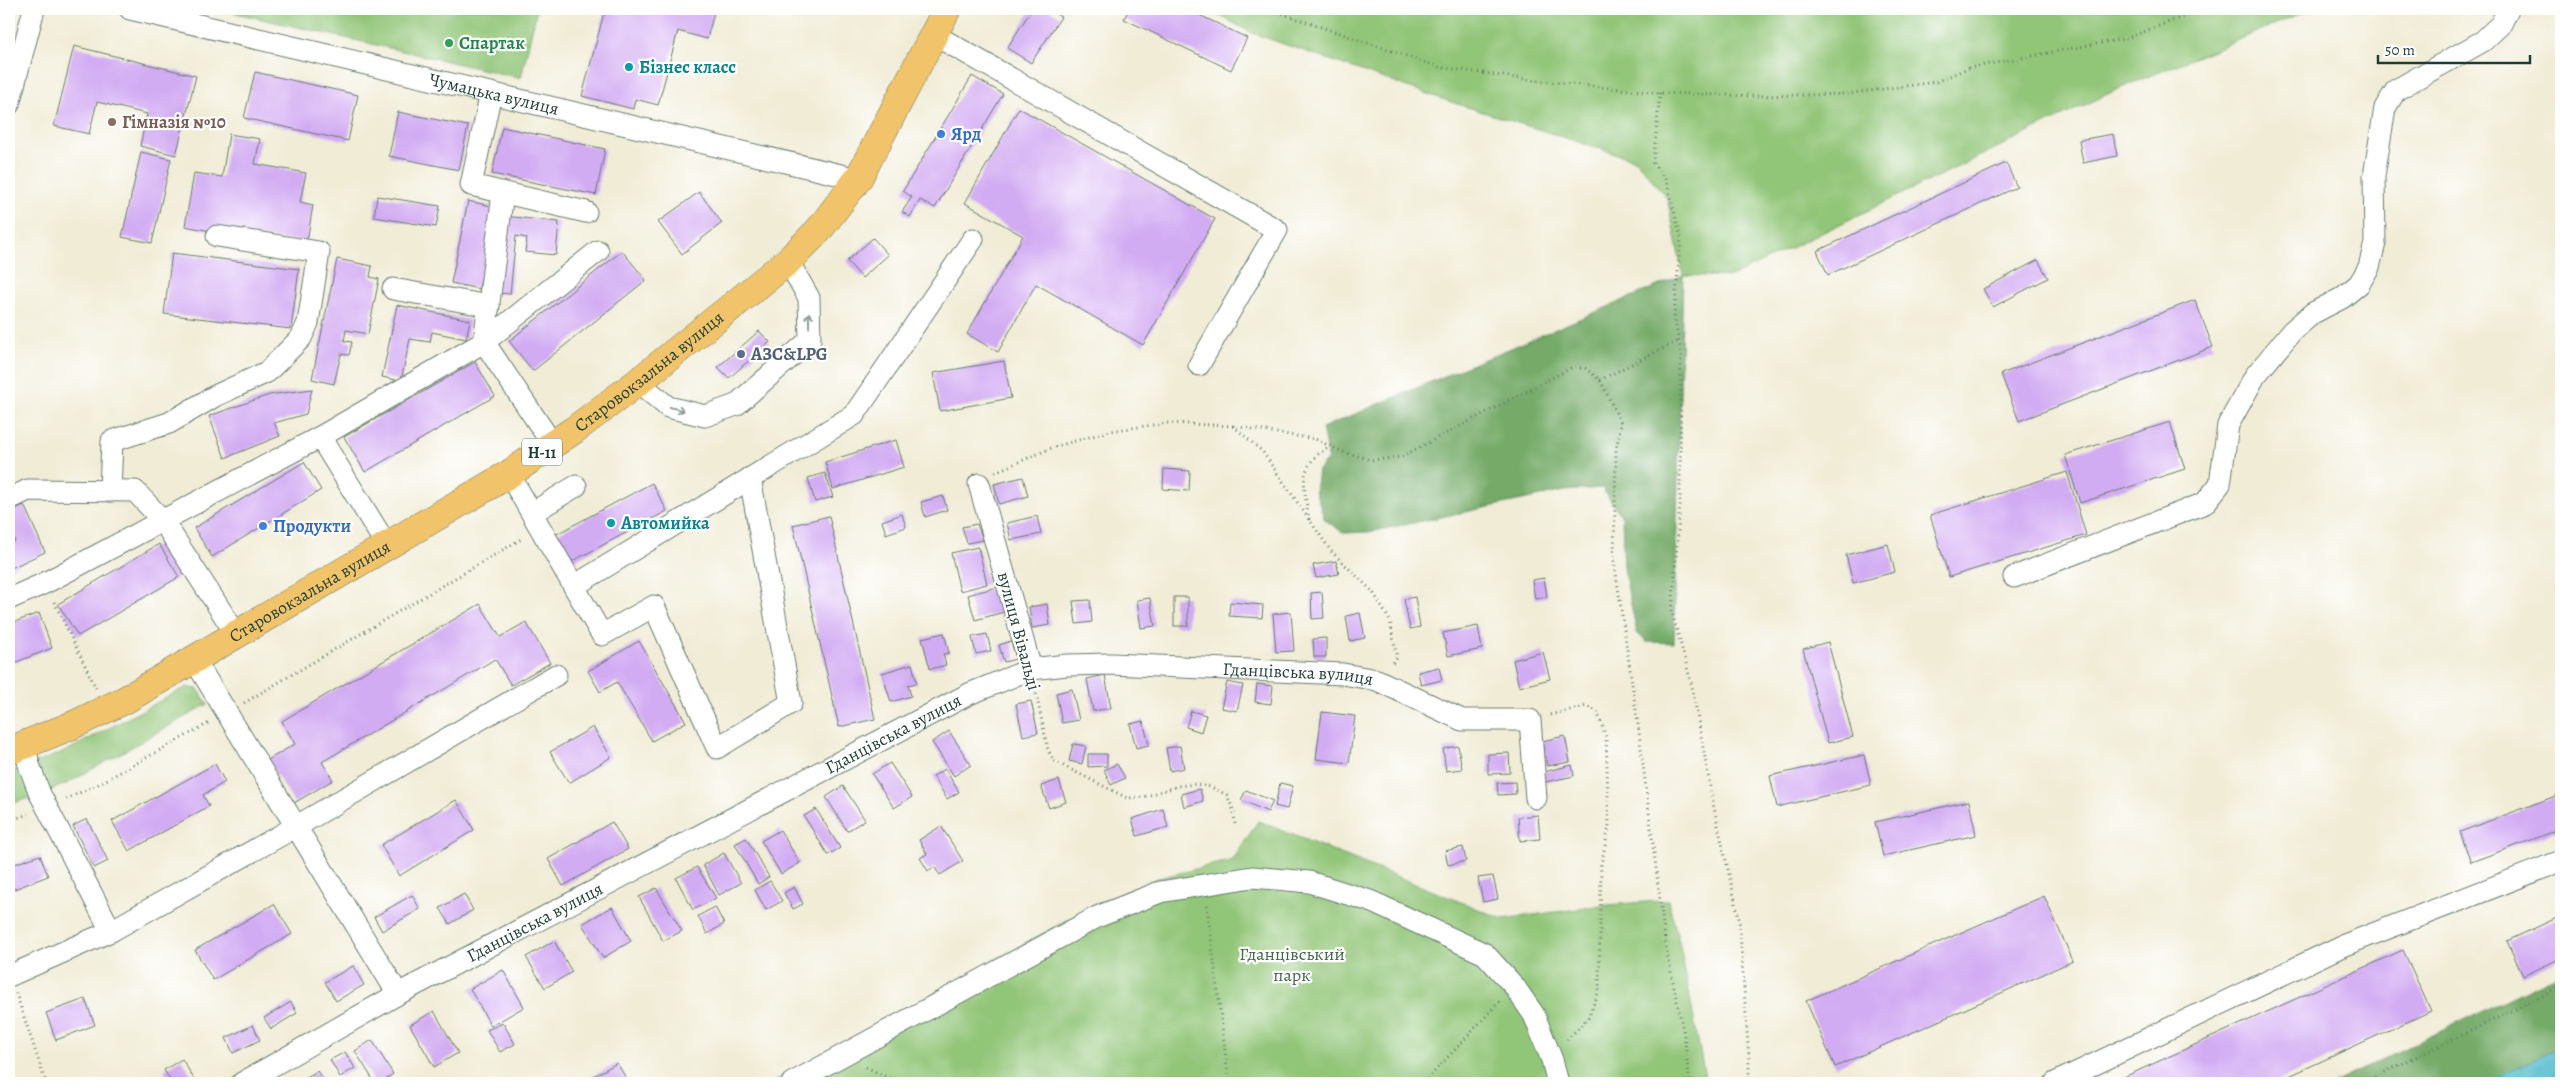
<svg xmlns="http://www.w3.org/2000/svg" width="2570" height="1092" viewBox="0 0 2570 1092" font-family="Alegreya,serif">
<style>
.green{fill:#91c577;stroke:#588156}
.forest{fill:#74aa68;stroke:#4a744e}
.water{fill:#4db8ca;stroke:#367a7f}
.building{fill:#d2acf3}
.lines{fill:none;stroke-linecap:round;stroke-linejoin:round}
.minor-casing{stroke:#687a6d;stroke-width:23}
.major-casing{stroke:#687a6d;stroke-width:29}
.path{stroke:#687a6d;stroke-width:3;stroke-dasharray:1 4;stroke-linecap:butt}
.minor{stroke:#fff;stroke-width:21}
.major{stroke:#f1c36a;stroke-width:28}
.oneway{stroke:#8f9e9a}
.leisure-dot{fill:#2e9e5b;stroke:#fff;stroke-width:2}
.culture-dot{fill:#0f9aa8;stroke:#fff;stroke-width:2}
.education-dot{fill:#8d6e63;stroke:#fff;stroke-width:2}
.shop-dot{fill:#3f7fe0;stroke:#fff;stroke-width:2}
.service-dot{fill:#5c6f8a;stroke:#fff;stroke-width:2}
.labels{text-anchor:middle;stroke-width:4.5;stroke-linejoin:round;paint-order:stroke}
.shield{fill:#fff;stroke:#627771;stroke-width:1}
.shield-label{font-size:16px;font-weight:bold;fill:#1f3d34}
.leisure-label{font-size:18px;font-weight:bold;fill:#27864d;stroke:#fff;text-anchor:start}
.culture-label{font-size:18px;font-weight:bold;fill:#0d838f;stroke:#fff;text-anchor:start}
.street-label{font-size:18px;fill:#1f3d34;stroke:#fff}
.education-label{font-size:18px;font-weight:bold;fill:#785e54;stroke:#fff;text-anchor:start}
.shop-label{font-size:18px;font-weight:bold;fill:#366cbe;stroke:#fff;text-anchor:start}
.service-label{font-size:18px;font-weight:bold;fill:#4e5e75;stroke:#fff;text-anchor:start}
.park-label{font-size:18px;fill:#416648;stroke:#fff}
</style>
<rect width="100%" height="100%" fill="#fff"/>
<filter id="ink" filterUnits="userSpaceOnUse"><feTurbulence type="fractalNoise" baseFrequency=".02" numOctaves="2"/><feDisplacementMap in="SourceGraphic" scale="10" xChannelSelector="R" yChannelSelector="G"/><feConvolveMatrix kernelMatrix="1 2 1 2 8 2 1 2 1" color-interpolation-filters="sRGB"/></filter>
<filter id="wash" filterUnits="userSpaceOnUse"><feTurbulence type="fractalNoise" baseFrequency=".0096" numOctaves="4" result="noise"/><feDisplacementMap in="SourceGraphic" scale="20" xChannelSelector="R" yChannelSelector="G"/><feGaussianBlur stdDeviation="1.12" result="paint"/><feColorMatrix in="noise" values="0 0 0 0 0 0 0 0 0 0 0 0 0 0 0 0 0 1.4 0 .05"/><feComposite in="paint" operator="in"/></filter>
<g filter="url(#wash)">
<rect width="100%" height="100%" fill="#f0ecd6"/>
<!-- green -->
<g class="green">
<polygon points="218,9 537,9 521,78"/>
<polygon points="1207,9 2312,9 2116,90 1731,277 1683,275 1667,198 1636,160 1448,101 1252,33"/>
<polygon points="186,687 198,689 208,704 66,784 9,805 9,773 66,751"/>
<polygon points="1258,821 1503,919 1608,905 1668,900 1680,945 1706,1083 772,1083 1093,906 1155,879 1233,860"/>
</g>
<!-- forest -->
<g class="forest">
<polygon points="1683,275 1674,643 1646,642 1637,633 1624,571 1622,517 1602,488 1565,491 1370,532 1344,533 1325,520 1315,491 1318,470 1328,459 1322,428"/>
<polygon points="2561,973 2561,1048 2486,1083 2334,1083"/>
</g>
<!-- water -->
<polygon class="water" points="2561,1048 2561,1083 2486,1083 2550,1052"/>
<g id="blocks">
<!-- building -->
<g class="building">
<polygon points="605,9 665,9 677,12 678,9 715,9 707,39 678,31 658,105 635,99 633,109 582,96"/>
<polygon points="1032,9 1048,9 1061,17 1031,63 1007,48"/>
<polygon points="1129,9 1187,9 1247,38 1231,70 1124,19"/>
<polygon points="74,46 196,76 176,155 140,146 147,114 97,102 89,134 54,126"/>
<polygon points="255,72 358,95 348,141 244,118"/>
<polygon points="972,76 1003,94 935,208 920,200 910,217 902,212 912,197 903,191"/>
<polygon points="1019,108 1215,219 1143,345 1036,284 998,352 967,334 1023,236 965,203"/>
<polygon points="398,112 468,126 459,170 389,156"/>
<polygon points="502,127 605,149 596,195 492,174"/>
<polygon points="229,134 260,139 255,164 306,173 300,202 313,205 307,241 236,236 185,226 194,173 222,177"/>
<polygon points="2113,134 2117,156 2083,163 2079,140"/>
<polygon points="141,152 171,159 152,243 122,237"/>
<polygon points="2006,163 2017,187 1828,275 1817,251"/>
<polygon points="699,192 722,223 682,254 658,222"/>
<polygon points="377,196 440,206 436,227 374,217"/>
<polygon points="468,201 496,207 479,289 451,283"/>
<polygon points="504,216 559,222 556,255 525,252 527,238 516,236 510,294 496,293"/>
<polygon points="873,238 888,255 862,278 847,261"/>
<polygon points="622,251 646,280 533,371 509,341"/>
<polygon points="172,253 299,269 291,329 164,314"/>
<polygon points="337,259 372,266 370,277 379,279 368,334 346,330 344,341 352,342 349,355 341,354 334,384 312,379"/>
<polygon points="2038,260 2048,278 1993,307 1983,289"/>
<polygon points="2195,300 2213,347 2019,421 2001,374"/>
<polygon points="397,305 470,320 466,339 432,332 430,342 410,339 401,381 382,377"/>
<polygon points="759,331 770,342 729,378 718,367"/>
<polygon points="1004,361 1011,398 940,411 933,373"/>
<polygon points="475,362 495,396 365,472 344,437"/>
<polygon points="312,389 306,414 274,423 280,436 225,458 209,416 269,395"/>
<polygon points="2170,422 2185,469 2080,503 2065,455"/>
<polygon points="896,440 904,467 833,489 825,462"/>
<polygon points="304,462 321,490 212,557 194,528"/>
<polygon points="1164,469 1190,471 1189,491 1163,489"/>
<polygon points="2067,472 2086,535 1949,577 1930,515"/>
<polygon points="825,473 833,497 815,502 808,478"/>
<polygon points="1023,477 1028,496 999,504 994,484"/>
<polygon points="652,483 667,511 569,563 555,535"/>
<polygon points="943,496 947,510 925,517 921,502"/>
<polygon points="24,505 45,552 9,569 9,544 15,541 9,528 9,512"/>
<polygon points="902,514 906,527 886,534 882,521"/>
<polygon points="829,516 875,719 839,727 793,525"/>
<polygon points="1037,516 1041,534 1011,540 1007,523"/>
<polygon points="977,524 983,540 967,543 962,527"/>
<polygon points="159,544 179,577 78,636 58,604"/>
<polygon points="1888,544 1895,572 1853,583 1846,555"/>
<polygon points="978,547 987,584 960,591 951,553"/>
<polygon points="1336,561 1339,574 1316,578 1313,565"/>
<polygon points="1544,578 1547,597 1535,599 1532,580"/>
<polygon points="997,587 1004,612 975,620 968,595"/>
<polygon points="1322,592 1324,618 1312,619 1311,593"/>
<rect x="1174" y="597" width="14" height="29"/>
<polygon points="1415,597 1420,627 1410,629 1404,599"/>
<polygon points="1150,598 1155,626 1141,628 1137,600"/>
<polygon points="1090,600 1092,622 1076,624 1073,601"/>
<polygon points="1230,602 1263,605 1262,618 1229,616"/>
<polygon points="480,604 500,637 526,622 550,663 511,685 495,659 322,762 333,780 294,803 268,760 295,744 282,721"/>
<polygon points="1047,604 1050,625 1032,628 1029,607"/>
<polygon points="1291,612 1294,651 1276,652 1273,614"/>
<polygon points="39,613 52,648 9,665 9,624"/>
<polygon points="1360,613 1365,638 1350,641 1346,616"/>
<polygon points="1478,626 1482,649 1448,656 1443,633"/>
<polygon points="944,633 949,653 943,654 946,665 930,669 922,638"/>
<polygon points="987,634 991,651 976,654 972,637"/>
<polygon points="1326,638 1326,657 1314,657 1313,639"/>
<polygon points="639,641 686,722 652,741 617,682 600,692 588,671"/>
<polygon points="1011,641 1016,659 1004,662 999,645"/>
<polygon points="1828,642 1853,737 1828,743 1803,649"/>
<polygon points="1543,652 1550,679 1519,687 1513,660"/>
<polygon points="912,664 917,683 908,685 911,696 891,702 882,673"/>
<polygon points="1439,667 1442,680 1421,685 1418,672"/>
<polygon points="1105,675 1111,708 1093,711 1087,679"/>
<polygon points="1227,682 1243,685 1237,711 1221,708"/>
<polygon points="1257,684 1273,686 1271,704 1255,702"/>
<polygon points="1072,689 1079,720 1062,723 1056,693"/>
<polygon points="1031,701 1038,733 1023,736 1016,704"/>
<polygon points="1191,711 1206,715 1201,732 1186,727"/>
<polygon points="1322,712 1355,716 1349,763 1316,759"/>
<polygon points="1143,721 1149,745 1136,748 1130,724"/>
<polygon points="593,727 611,757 569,783 550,752"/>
<polygon points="949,731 971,765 954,776 932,742"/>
<polygon points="1565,736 1570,762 1547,766 1542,741"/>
<polygon points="1073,744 1086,746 1082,764 1069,761"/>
<polygon points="1180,746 1184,768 1170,771 1166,748"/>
<polygon points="1458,746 1462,769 1446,771 1443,749"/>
<polygon points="1509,753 1510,773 1488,774 1488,754"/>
<polygon points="1088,754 1107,754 1107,766 1088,767"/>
<polygon points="1864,755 1871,785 1777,807 1770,776"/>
<polygon points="890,763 912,797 894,808 872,774"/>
<polygon points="215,764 225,782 203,795 209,806 129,851 112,821"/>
<polygon points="1117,764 1125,778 1111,785 1104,770"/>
<polygon points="1572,765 1574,776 1545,782 1543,772"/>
<polygon points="945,769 959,792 947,799 933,776"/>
<polygon points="1059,780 1066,802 1049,808 1041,786"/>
<polygon points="1515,782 1516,794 1498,795 1497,783"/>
<polygon points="1280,783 1293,786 1287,809 1275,806"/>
<polygon points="843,786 865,820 847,831 826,797"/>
<polygon points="1200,789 1203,801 1184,807 1181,794"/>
<polygon points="1246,790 1273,801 1268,812 1241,800"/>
<polygon points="2561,794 2561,829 2471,862 2460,832"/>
<polygon points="456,800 474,830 399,876 381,845"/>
<polygon points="1969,801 1976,835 1883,856 1875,822"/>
<polygon points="816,809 840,848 828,855 804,816"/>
<polygon points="1163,809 1168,827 1137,836 1132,819"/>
<polygon points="1538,815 1540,839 1520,841 1518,817"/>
<polygon points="87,819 108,861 94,868 73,826"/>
<polygon points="612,822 628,849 563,886 548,859"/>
<polygon points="941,826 963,861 940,875 934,867 928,871 920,858 927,854 919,840"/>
<polygon points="780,830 800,863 781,874 761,841"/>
<polygon points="746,838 769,877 758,884 735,844"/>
<polygon points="1463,847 1466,861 1448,865 1445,851"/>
<polygon points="724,853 741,883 719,895 703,865"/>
<polygon points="40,855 48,876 9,891 9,866"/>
<polygon points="697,867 716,898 693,910 676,878"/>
<polygon points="1493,876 1498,899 1483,902 1478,878"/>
<polygon points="770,881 782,901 766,910 755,890"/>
<polygon points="794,887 803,904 793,909 784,893"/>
<polygon points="656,888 682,931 663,941 639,897"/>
<polygon points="464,894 473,910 450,924 440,908"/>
<polygon points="412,895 420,909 382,931 374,917"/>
<polygon points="2044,896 2073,961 1835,1067 1806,1001"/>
<polygon points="274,904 292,934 213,980 195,950"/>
<polygon points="612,907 631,941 603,958 582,924"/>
<polygon points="715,907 724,924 707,934 698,916"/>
<polygon points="2561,916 2561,958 2523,976 2507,941"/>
<polygon points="554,941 572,972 545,988 526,957"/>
<polygon points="2403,950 2431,1011 2274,1083 2111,1083"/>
<polygon points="353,966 364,985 336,1001 325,982"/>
<polygon points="503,970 524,1007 491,1026 470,989"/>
<polygon points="85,999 95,1025 56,1040 46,1013"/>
<polygon points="291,1002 297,1013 271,1029 264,1018"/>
<polygon points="434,1011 458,1053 434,1067 410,1025"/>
<polygon points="503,1023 515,1044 500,1052 487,1030"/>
<polygon points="253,1025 260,1040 233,1053 226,1038"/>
<polygon points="9,1039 14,1052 9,1054"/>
<polygon points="372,1040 393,1074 380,1083 375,1083 355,1051"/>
<polygon points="345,1052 355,1068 340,1077 330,1060"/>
<polygon points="182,1059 194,1079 188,1083 172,1083 164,1070"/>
<polygon points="617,1063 629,1083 593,1083 590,1078"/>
<polygon points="317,1071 325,1083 300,1083 299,1082"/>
</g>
</g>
</g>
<g filter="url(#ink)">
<use href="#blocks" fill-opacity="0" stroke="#687a6d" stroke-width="1"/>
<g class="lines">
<!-- minor casing -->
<g class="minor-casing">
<g id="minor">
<path id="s1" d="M130,9L858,179"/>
<polyline points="933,34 1277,230 1199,365"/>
<polyline points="491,93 471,185 586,212"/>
<polyline points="9,104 34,9"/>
<polyline points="503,193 484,342 553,445"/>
<polyline points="393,289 489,306"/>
<polyline points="638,382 668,407 705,416 736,405 810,340 809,298 788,261"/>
<polyline points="320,437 387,546"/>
<polyline points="509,474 602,635 654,606 717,748 791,703 750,478"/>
<polyline points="979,484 1031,669"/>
<polyline points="110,491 112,441 169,423 215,396 267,372 301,338 308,323 319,252 217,236"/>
<polyline points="9,499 28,490 135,491 163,521 236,634"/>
<polyline points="532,513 576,486"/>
<polyline points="2014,577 2205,503 2220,484 2228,425 2255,376 2292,331 2313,313 2342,298 2359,284 2369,267 2375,243 2374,176 2385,108 2396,90 2483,41 2501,24 2508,9"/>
<polyline points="574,586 854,415 973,239"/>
<polyline points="9,599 45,583 320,437 484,342 598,251"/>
<polyline points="194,659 398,994"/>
<polyline points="25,745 29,765 40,794 111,931"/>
<polyline points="9,976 111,931 297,826 556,675"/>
<path id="s2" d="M242,1083L398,994L969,694L1031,669L1067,665L1111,664L1343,674L1377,680L1462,720H1530L1536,798"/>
<polyline points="792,1083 1097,917 1160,892 1252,877 1309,882 1370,901 1485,954 1514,986 1534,1015 1552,1060 1558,1083"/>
<polyline points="2055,1083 2342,946 2561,861"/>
</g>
</g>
<!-- major casing -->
<g class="major-casing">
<g id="major">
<path id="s3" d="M9,751L73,725L125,700L509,474L574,430L638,382L788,261L818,231L858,179L947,9"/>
</g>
</g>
<!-- path -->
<g class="path">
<polyline points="1268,9 1439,67 1532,80 1660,93 1756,96 1846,94 1936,82 1968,68 2127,38 2203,9"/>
<polyline points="1660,93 1653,163 1666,180 1681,238 1674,316 1681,353 1680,505 1672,612 1692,686 1714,808 1739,918 1749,1059 1749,1083"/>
<polyline points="1600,380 1678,341"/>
<polyline points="1233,426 1262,451 1331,551 1373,592 1390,621 1397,658 1391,665"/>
<polyline points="995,472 1054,447 1110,431 1167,423 1233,426 1315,439 1343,452 1371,460 1401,457 1571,368 1585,368 1600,380 1621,423 1616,450 1614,560 1638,724 1666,948 1684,1035 1690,1083"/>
<path d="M1309,520C1304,485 1296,466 1330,446"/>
<polyline points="54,602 96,688"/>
<polyline points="1035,689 1048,750 1054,761 1127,798 1143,797 1178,786 1196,784 1211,787 1227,795 1234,812 1235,824"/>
<polyline points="244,703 523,538"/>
<polyline points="1550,715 1586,706 1597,711 1606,737 1609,827 1601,865 1599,991 1588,1018 1566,1041"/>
<polyline points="66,799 95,786 211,722"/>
<polyline points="9,821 28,814"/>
<polyline points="1207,905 1229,1083"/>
<polyline points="16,993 46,1083"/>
<polyline points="866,1067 899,1083"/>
<polyline points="1424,1083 1500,1001"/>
<polyline points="2362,1083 2561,987"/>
</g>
<!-- minor -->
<use href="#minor" class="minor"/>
<!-- major -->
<use href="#major" class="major"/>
</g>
<!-- one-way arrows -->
<defs><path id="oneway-shaft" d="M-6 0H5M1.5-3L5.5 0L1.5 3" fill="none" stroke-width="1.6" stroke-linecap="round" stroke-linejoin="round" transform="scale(1.25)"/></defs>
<g class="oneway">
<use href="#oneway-shaft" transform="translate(809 320) rotate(-91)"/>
<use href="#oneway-shaft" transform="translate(677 409) rotate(15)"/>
</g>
</g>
<!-- markers -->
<circle class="leisure-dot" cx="449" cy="43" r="5"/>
<g class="culture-dot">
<circle cx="629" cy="67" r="5"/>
<circle cx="611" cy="523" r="5"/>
</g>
<circle class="education-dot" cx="112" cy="122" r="5"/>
<g class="shop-dot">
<circle cx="941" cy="134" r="5"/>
<circle cx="263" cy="526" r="5"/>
</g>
<circle class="service-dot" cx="741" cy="354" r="5"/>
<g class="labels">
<!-- shield labels -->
<rect class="shield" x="522" y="438.5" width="40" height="27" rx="4"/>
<g class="shield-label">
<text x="542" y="458">Н-11</text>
</g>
<!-- leisure labels -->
<g class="leisure-label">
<text x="459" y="49">Спартак</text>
</g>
<!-- culture labels -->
<g class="culture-label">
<text x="639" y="73">Бізнес класс</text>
<text x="621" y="529">Автомийка</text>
</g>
<!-- street labels -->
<g class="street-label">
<text dy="6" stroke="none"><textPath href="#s1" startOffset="374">Чумацька вулиця</textPath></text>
<text dy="6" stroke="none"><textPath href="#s3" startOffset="746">Старовокзальна вулиця</textPath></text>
<text dy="6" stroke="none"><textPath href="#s3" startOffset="341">Старовокзальна вулиця</textPath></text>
<text transform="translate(1019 631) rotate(75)" y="6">вулиця Вівальді</text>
<text dy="6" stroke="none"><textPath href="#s2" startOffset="1159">Гданцівська вулиця</textPath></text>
<text dy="6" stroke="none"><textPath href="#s2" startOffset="739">Гданцівська вулиця</textPath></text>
<text dy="6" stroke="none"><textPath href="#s2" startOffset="334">Гданцівська вулиця</textPath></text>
</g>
<!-- education labels -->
<g class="education-label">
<text x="122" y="128">Гімназія №10</text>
</g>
<!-- shop labels -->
<g class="shop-label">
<text x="951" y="140">Ярд</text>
<text x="273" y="532">Продукти</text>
</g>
<!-- service labels -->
<g class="service-label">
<text x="751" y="360">АЗС&amp;LPG</text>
</g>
<!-- park labels -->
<g class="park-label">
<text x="1292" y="960">Гданцівський<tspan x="1292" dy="21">парк</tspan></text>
</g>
</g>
<!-- margin -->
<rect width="2570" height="1092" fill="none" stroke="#fff" stroke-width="30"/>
<!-- scale -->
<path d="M2378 55v8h152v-8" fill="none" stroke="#1f3d34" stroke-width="2.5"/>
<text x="2385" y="55" font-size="15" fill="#1f3d34" stroke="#ffffff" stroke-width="4" paint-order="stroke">50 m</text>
</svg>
